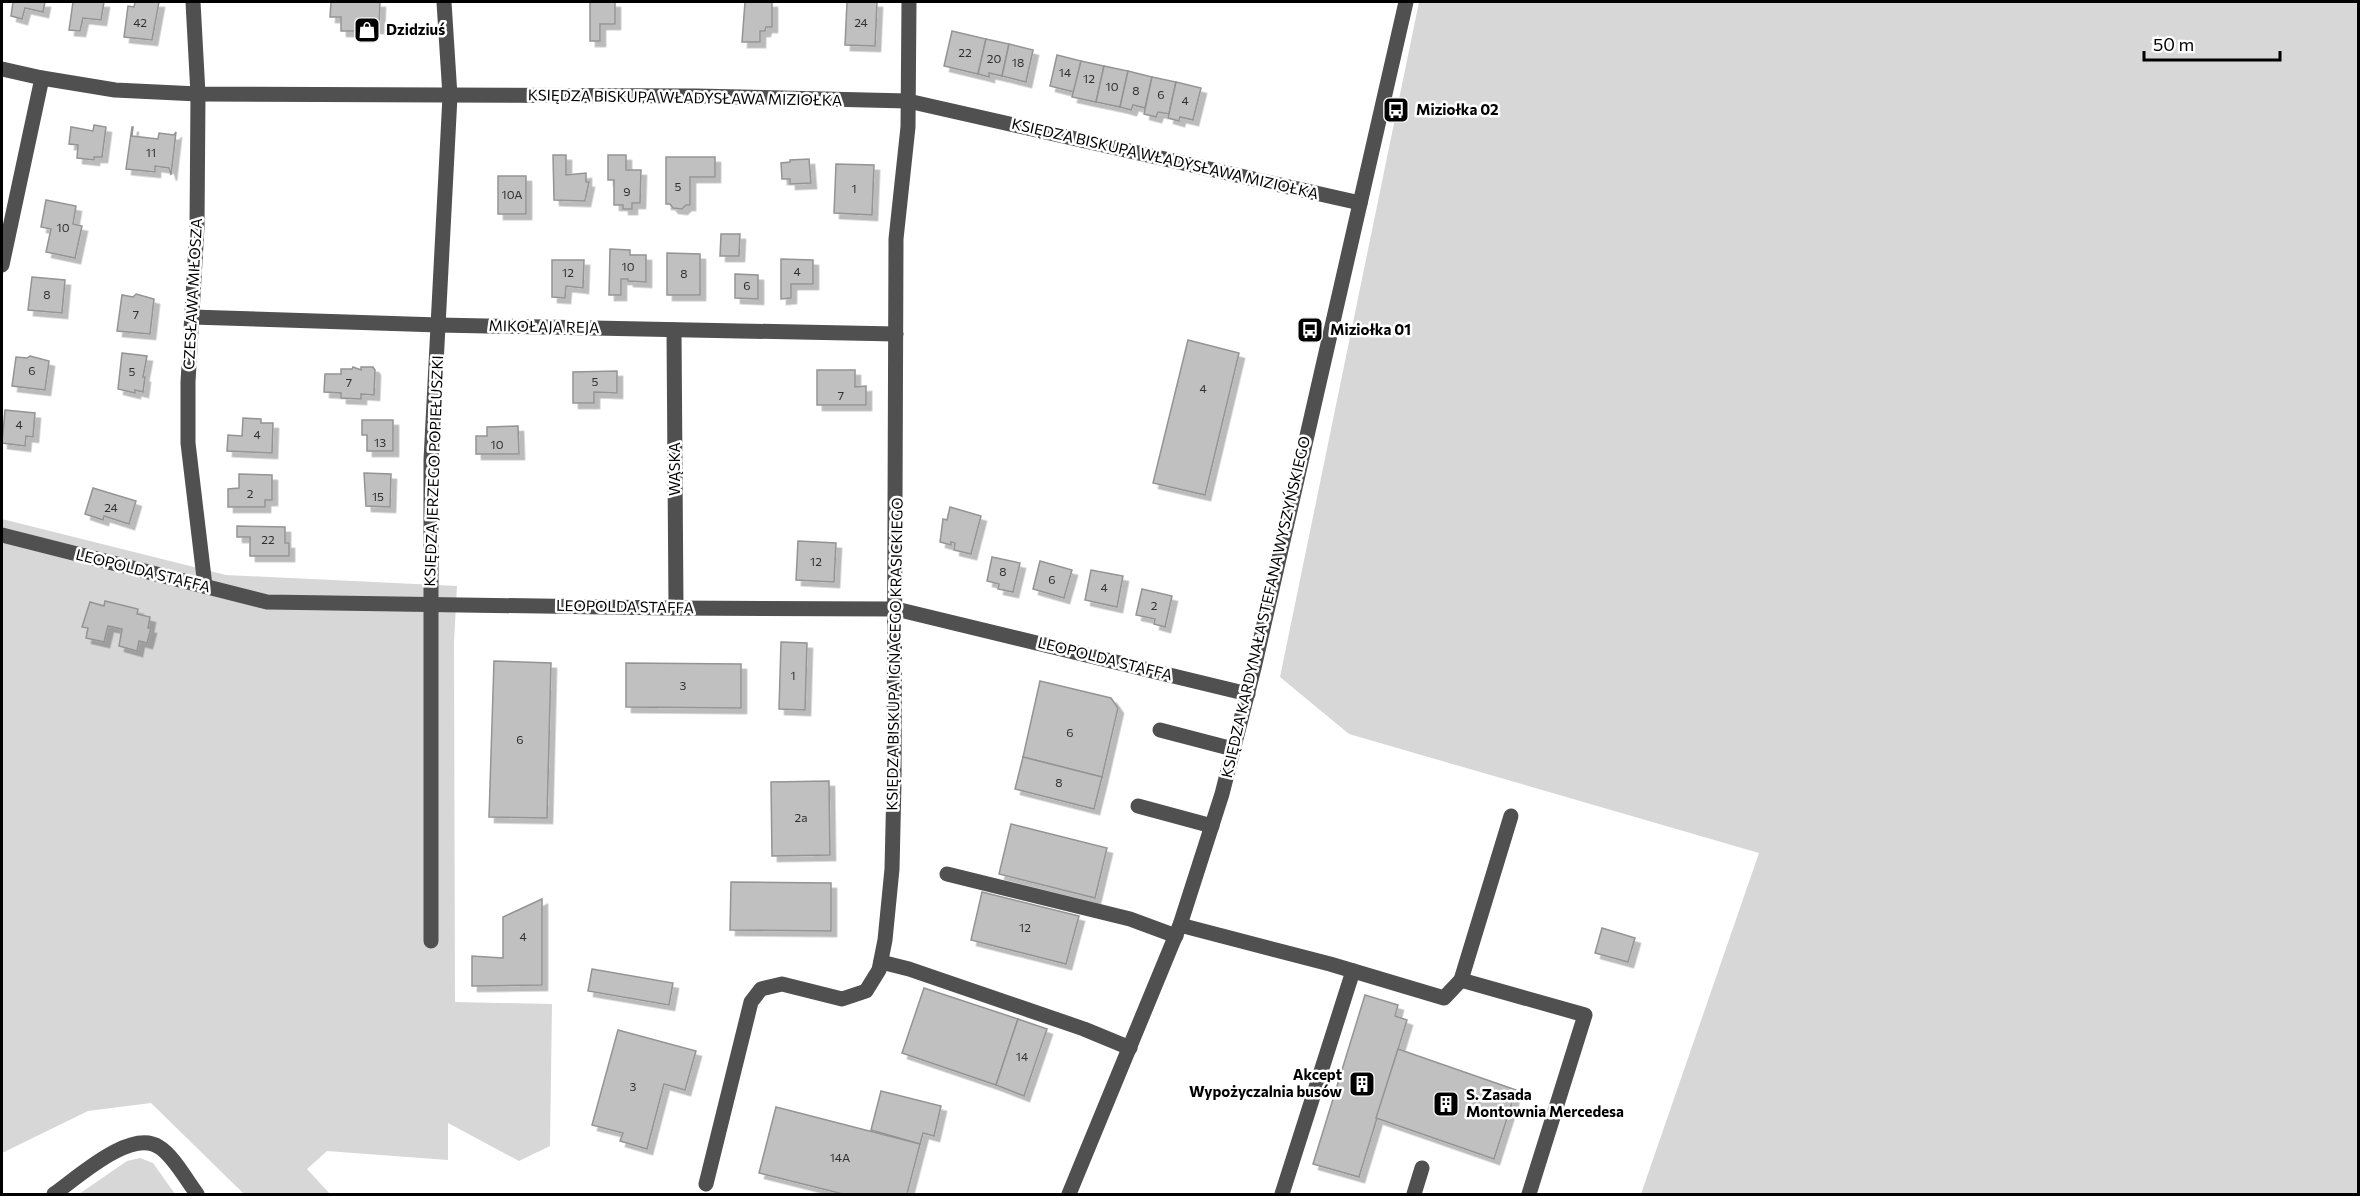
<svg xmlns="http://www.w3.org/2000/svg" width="2360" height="1196" viewBox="0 0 2360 1196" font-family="Commissioner,sans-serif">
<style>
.green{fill:#d7d7d7}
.building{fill:#c0c0c0;stroke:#949494;stroke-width:1.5;filter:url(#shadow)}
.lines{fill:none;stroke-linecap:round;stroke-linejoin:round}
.minor{stroke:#505050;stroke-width:15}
.labels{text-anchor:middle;stroke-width:5;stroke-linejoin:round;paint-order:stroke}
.number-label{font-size:12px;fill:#303030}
.poi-label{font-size:15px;font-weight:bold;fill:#000;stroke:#fff;text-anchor:start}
.street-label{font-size:15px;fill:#000;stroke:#fff}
</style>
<defs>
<filter id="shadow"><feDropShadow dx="5.5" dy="5.5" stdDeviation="0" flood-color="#0004"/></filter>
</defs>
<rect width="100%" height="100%" fill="#fff"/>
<!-- green -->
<g class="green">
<polygon points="1419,2 2358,2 2358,1194 1641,1194 1759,853 1349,734 1280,677"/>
<polygon points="2,519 226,575 457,586 454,642 455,1002 552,1004 550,1146 519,1161 448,1123 448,1160 327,1151 307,1169 330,1194 244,1194 151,1103 88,1111 2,1153"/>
<polygon points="140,1158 153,1163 175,1194 79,1194 127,1161"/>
</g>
<!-- building -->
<g class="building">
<polygon points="13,2 45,2 43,12 25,8 22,19 11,16"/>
<polygon points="73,2 104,2 101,20 83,18 80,31 69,30"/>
<polygon points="135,2 159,2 152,40 124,37 128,6 134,7"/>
<polygon points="331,2 380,2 379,28 355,28 355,31 341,31 341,17 330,17"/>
<polygon points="590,2 615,2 615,24 600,24 600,41 590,41"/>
<polygon points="745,2 772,2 772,27 766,27 765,31 760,31 760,42 742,42"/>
<polygon points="847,2 877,2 875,46 845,45"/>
<polygon points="952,31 986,39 978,74 944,66"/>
<polygon points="986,39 1009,44 1002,76 989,73 989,77 978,74"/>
<polygon points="1009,44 1033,50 1026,82 1002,76"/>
<polygon points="1057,55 1081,61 1074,92 1050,86"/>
<polygon points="1081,61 1104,66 1096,102 1072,97"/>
<polygon points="1104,66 1128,71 1120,107 1096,102"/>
<polygon points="1128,71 1152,77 1145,108 1133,105 1131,110 1120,107"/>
<polygon points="1152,77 1176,82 1169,114 1158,112 1156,117 1144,114"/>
<polygon points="1176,82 1201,88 1193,120 1180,117 1179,121 1168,118"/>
<polygon points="94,125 106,127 102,157 94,157 94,160 77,158 78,145 69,144 71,127 93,131"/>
<polygon points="132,127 133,127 132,136 158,139 159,133 174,135 176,132 171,175 169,168 155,166 155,172 126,169"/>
<polygon points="553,155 566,155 566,175 586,173 586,182 589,182 585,201 554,200"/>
<polygon points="608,155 626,155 626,170 641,170 640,203 632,203 632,209 623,209 623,205 614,205 614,180 608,180"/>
<polygon points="666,157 715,157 715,177 690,177 690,205 686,205 682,209 673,208 670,204 666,204"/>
<polygon points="809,159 811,183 790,184 790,179 782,179 781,163 790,162 790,160"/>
<polygon points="836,164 874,165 872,215 834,213"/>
<rect x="498" y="176" width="28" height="38"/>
<polygon points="46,200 76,206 73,224 82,226 75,258 46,252 51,229 41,227"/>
<polygon points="721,234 740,234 739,256 720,256"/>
<polygon points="610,249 630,250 630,255 646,255 646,282 628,281 628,279 621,279 621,295 609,295"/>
<polygon points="667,253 700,254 700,295 667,295"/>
<polygon points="781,259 813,260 813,284 791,284 791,298 781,299"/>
<polygon points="552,260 584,260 583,288 566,286 565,298 552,297"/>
<polygon points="735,274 758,275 758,299 735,298"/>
<polygon points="32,277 65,280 62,313 28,310"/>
<polygon points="136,294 154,299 150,334 117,331 122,295 133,297"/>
<polygon points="1188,340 1239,353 1205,495 1153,483"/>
<polygon points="122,353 147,356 143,377 145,377 143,392 135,390 135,393 118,389"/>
<polygon points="30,356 49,361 45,390 12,386 16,357 27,358"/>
<polygon points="353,367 361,370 361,367 373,367 375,370 374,395 361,394 361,399 341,398 341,393 324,392 325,374 341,374 341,369 352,369"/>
<polygon points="817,370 855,370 855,387 866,386 866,405 817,405"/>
<polygon points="617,371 617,393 594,392 594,403 573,403 573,372"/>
<polygon points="5,410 35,413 33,437 26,436 25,446 2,443"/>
<polygon points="243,418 261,419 261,423 273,423 272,453 227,451 228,435 242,436"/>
<polygon points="362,420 393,420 393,451 367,451 367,435 362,435"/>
<polygon points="518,426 519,454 476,454 476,436 487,436 487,427"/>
<polygon points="364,473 391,474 390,507 366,506"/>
<polygon points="239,474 272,475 272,500 265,500 265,507 228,507 228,489 239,488"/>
<polygon points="93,488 136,501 129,524 104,516 103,520 85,514"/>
<polygon points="950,507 981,516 971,554 954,550 955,543 951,542 951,545 940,542 943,519 947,520"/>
<polygon points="237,526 285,527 285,543 289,543 289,556 250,556 250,537 237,537"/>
<polygon points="798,541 836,543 834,582 796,580"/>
<polygon points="992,557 1020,563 1013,592 998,589 999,584 987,581"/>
<polygon points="1040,561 1072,570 1064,598 1033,589"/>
<polygon points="1091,570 1123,576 1117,607 1085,600"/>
<polygon points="1142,589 1172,596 1165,627 1154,624 1155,619 1136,615"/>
<polygon points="105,601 138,609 137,614 150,617 148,628 151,628 147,643 139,641 137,651 119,646 122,629 108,626 104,642 86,638 88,628 82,627 90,602 104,606"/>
<polygon points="781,642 807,643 805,710 779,709"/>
<polygon points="494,661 551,663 547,818 489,817"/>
<polygon points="626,663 741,664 741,708 626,707"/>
<polygon points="1040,681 1111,698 1118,708 1102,777 1023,757"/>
<polygon points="1023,757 1102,777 1094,809 1015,789"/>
<polygon points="829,781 830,855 772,856 771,782"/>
<polygon points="1011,824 1107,848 1095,898 999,874"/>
<polygon points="731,882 831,883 831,931 730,930"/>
<polygon points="982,892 1079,916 1066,964 971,940"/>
<polygon points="542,899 542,985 472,986 472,956 503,958 503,917"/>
<polygon points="1602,928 1635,938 1628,962 1595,953"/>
<polygon points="592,969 673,983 669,1005 588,991"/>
<polygon points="924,988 1018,1019 996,1085 902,1053"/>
<polygon points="1365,995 1398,1005 1395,1016 1407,1020 1359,1177 1313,1164"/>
<polygon points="1018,1019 1047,1029 1024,1096 996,1085"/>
<polygon points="618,1030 696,1051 685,1090 664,1084 647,1149 620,1141 623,1133 592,1125"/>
<polygon points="1398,1049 1516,1090 1494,1159 1376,1118"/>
<polygon points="881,1091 941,1106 934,1136 923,1133 920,1144 871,1130"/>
<polygon points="776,1107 920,1144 907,1194 843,1194 759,1173"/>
</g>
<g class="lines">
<!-- minor -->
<g class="minor">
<polyline points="193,2 198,94 197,227 188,382 188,443 205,586"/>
<polyline points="2,69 42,78 115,90 198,94 697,96 908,101 1360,203"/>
<polyline points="2,265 42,78"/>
<polyline points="192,317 439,325 896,334"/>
<polyline points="674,330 676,608"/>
<polyline points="2,535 267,602 669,608 896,609 1248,694"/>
<polyline points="1160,730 1233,749"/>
<polyline points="1138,806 1212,826"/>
<polyline points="947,874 1130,919 1176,936"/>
<polyline points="1180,925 1330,964 1444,998 1461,980 1585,1015 1529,1194"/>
<polyline points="431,941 431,460 450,96 444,2"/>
<polyline points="881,962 909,969 1084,1029 1130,1048"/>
<polyline points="1461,980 1511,816"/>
<polyline points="706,1184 751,1002 761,989 782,984 842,999 866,991 879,970 885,940 892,869 894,783 896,239 908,127 909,2"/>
<path d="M54,1194C77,1178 131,1128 159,1147C173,1155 187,1181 197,1194"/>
<polyline points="1069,1194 1180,925 1222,794 1254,668 1406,2"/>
<polyline points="1282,1194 1353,971"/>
<polyline points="1414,1194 1422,1168"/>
</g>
</g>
<!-- icons -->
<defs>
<g id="shop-square" transform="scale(1.35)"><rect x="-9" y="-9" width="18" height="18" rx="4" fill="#000" stroke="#fff"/><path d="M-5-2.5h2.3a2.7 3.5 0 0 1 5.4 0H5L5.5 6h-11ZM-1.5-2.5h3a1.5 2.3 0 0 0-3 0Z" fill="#fff"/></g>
<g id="bus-square" transform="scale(1.35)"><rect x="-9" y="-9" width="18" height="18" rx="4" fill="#000" stroke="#fff"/><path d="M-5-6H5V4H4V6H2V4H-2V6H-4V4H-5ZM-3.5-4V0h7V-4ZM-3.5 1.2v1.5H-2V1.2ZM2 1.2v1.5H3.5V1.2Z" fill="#fff"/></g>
<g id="building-square" transform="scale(1.35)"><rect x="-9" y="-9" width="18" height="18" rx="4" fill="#000" stroke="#fff"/><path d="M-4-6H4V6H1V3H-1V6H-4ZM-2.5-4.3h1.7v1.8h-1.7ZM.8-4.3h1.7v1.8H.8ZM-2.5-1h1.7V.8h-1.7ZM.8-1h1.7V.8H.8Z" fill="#fff"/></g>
</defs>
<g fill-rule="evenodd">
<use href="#shop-square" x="367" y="30"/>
<use href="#bus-square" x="1396" y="110"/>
<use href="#bus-square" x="1310" y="330"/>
<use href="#building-square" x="1362" y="1084"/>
<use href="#building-square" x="1446" y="1104"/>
</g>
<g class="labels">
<!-- number labels -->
<g class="number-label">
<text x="140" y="27">42</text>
<text x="861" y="27">24</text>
<text x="965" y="57">22</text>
<text x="994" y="63">20</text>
<text x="1018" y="67">18</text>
<text x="1065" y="77">14</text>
<text x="1089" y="83">12</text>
<text x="1112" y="91">10</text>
<text x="1136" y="95">8</text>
<text x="1161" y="99">6</text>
<text x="1185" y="105">4</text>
<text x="151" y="157">11</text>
<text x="678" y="191">5</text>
<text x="854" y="193">1</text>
<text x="627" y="196">9</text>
<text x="512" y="199">10A</text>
<text x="63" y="232">10</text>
<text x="628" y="271">10</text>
<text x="797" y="276">4</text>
<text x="568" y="277">12</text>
<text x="684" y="278">8</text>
<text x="747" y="290">6</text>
<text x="47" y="299">8</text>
<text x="136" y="319">7</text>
<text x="32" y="375">6</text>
<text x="132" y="376">5</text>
<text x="595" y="386">5</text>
<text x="349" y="387">7</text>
<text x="1203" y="393">4</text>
<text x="841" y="400">7</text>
<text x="19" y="429">4</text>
<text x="257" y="439">4</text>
<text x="380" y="447">13</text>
<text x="497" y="449">10</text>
<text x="250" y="498">2</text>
<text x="378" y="501">15</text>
<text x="111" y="512">24</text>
<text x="268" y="544">22</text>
<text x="816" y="566">12</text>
<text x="1003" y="576">8</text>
<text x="1052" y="584">6</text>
<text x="1104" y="592">4</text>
<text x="1154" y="610">2</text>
<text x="793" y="680">1</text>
<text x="683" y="690">3</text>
<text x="1070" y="737">6</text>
<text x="520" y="744">6</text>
<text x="1059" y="787">8</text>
<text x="801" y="822">2a</text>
<text x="1025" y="932">12</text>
<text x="523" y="941">4</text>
<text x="1022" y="1061">14</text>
<text x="633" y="1091">3</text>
<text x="840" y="1162">14A</text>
</g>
<!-- poi labels -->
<g class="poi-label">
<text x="386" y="35">Dzidziuś</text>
<text x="1416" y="115">Miziołka 02</text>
<text x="1330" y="335">Miziołka 01</text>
<text x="1342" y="1080" text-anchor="end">Akcept<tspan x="1342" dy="17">Wypożyczalnia busów</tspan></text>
<text x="1466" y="1100">S. Zasada<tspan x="1466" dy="17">Montownia Mercedesa</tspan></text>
</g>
<!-- street labels -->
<g class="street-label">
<text transform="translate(685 98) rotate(1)" y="5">KSIĘDZA BISKUPA WŁADYSŁAWA MIZIOŁKA</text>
<text transform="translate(1165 159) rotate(13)" y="5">KSIĘDZA BISKUPA WŁADYSŁAWA MIZIOŁKA</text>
<text transform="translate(193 294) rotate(-87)" y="5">CZESŁAWA MIŁOSZA</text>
<text transform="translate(544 327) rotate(1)" y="5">MIKOŁAJA REJA</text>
<text transform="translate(675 469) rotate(-90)" y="5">WĄSKA</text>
<text transform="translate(434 471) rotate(-88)" y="5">KSIĘDZA JERZEGO POPIEŁUSZKI</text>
<text transform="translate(143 571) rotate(14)" y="5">LEOPOLDA STAFFA</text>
<text transform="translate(625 607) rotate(1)" y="5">LEOPOLDA STAFFA</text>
<text transform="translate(1266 607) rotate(-77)" y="5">KSIĘDZA KARDYNAŁA STEFANA WYSZYŃSKIEGO</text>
<text transform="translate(895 654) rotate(-89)" y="5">KSIĘDZA BISKUPA IGNACEGO KRASICKIEGO</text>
<text transform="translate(1105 659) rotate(14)" y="5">LEOPOLDA STAFFA</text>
</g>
</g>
<!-- border -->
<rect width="2360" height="1196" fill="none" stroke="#000000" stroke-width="6"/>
<!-- scale -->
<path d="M2144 51v9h136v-9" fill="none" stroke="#000000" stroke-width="3"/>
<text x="2153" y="51" font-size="18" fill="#000000" stroke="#ffffff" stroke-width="4.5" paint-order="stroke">50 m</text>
</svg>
